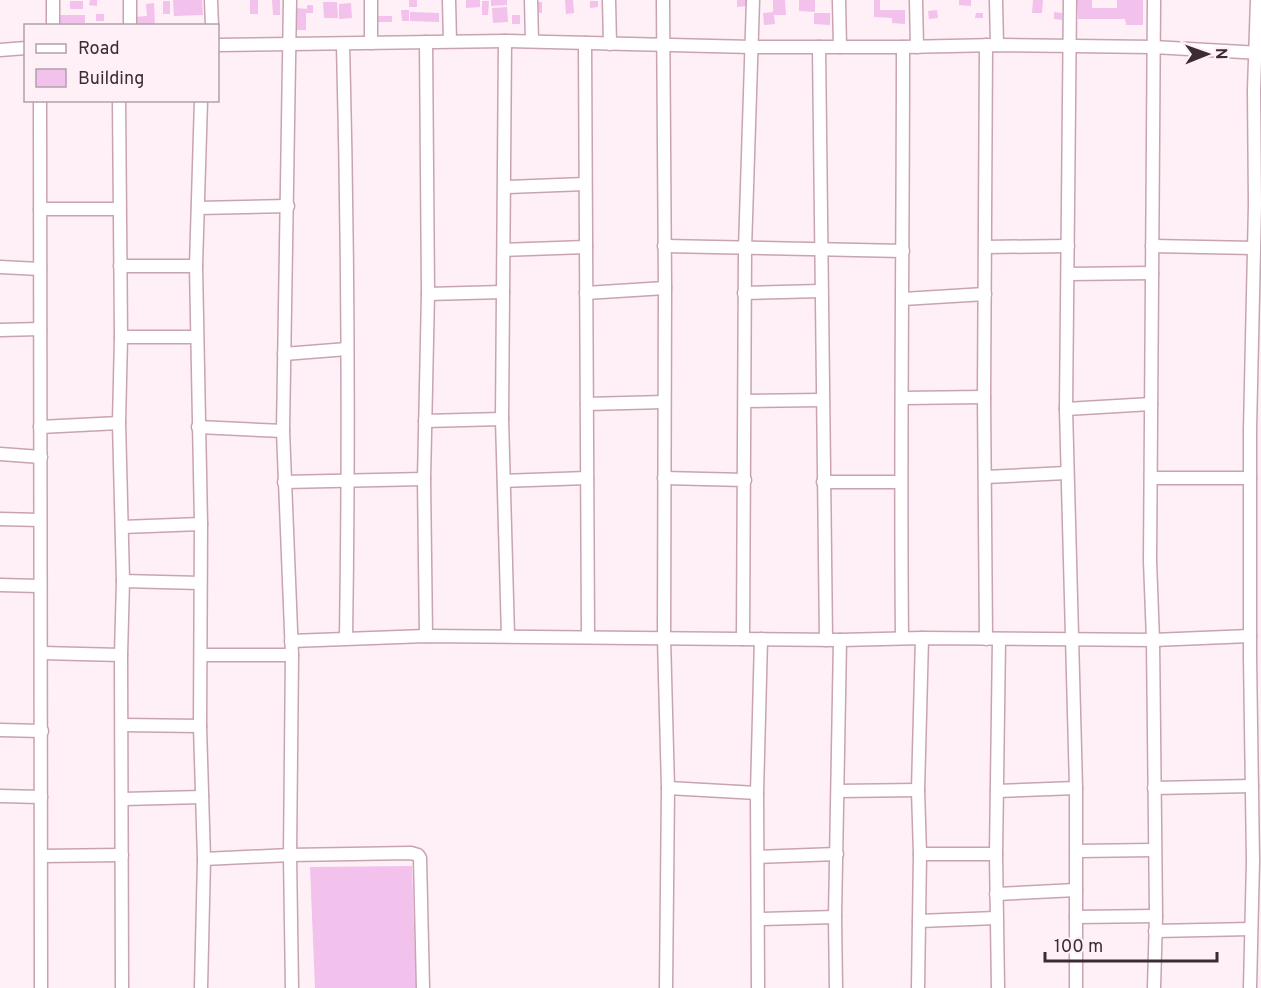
<svg xmlns="http://www.w3.org/2000/svg" width="1261" height="988" viewBox="0 0 1261 988" font-family="Overpass,sans-serif">
<style>
.building{fill:#f2c1ec}
.lines{fill:none;stroke-linecap:round;stroke-linejoin:round}
.minor-casing{stroke:#c8a3b4;stroke-width:15}
.minor{stroke:#fff;stroke-width:12}
</style>
<rect width="100%" height="100%" fill="#ffeff6"/>
<!-- building -->
<g class="building">
<polygon points="90,0 97,0 97,6 89,5"/>
<polygon points="173,0 202,0 203,15 174,16"/>
<rect x="250" y="0" width="8" height="14"/>
<polygon points="272,0 280,0 280,15 273,15"/>
<rect x="409" y="0" width="8" height="7"/>
<polygon points="466,0 480,0 480,7 466,8"/>
<polygon points="491,0 507,0 507,5 491,6"/>
<polygon points="565,0 573,0 574,13 566,14"/>
<polygon points="737,0 746,0 747,6 737,7"/>
<polygon points="773,0 785,0 786,15 774,15 775,24 764,25 763,13 773,12"/>
<polygon points="799,0 815,0 815,12 799,11"/>
<polygon points="874,0 880,0 880,10 905,10 905,24 892,23 892,18 874,17"/>
<polygon points="959,0 971,0 971,6 959,5"/>
<polygon points="1033,0 1043,0 1042,13 1032,13"/>
<polygon points="1077,0 1092,0 1092,8 1117,8 1117,0 1143,0 1143,25 1126,25 1125,19 1078,19"/>
<rect x="70" y="1" width="13" height="8"/>
<rect x="163" y="1" width="7" height="13"/>
<polygon points="482,1 489,1 488,15 482,15"/>
<polygon points="590,1 598,1 598,7 590,8"/>
<polygon points="323,2 337,2 338,18 324,18"/>
<polygon points="536,2 542,2 542,13 537,13"/>
<polygon points="154,3 155,26 133,26 133,17 147,16 146,4"/>
<polygon points="351,3 352,18 339,19 339,4"/>
<polygon points="307,5 313,5 313,13 306,13 306,30 295,30 296,8 307,9"/>
<polygon points="507,7 508,22 493,23 492,8"/>
<polygon points="401,10 409,10 409,21 402,21"/>
<polygon points="937,10 938,18 929,19 928,11"/>
<polygon points="410,12 439,13 439,22 410,21"/>
<polygon points="1054,12 1062,13 1062,20 1054,19"/>
<polygon points="814,13 830,13 830,25 814,24"/>
<polygon points="976,13 983,13 983,18 975,18"/>
<rect x="96" y="14" width="8" height="7"/>
<rect x="58" y="15" width="27" height="8"/>
<rect x="512" y="15" width="8" height="9"/>
<rect x="377" y="16" width="15" height="6"/>
<polygon points="412,866 416,988 315,988 310,867"/>
</g>
<g class="lines">
<!-- minor casing -->
<g class="minor-casing">
<g id="minor">
<polyline points="53,0 53,26"/>
<polyline points="211,0 212,26"/>
<polyline points="290,0 283,431 292,655 290,855 292,988"/>
<polyline points="371,0 371,43"/>
<polyline points="449,0 450,41"/>
<polyline points="531,0 532,41"/>
<polyline points="609,0 610,44"/>
<polyline points="663,0 665,288 664,638 668,788 666,988"/>
<polyline points="839,0 840,47"/>
<polyline points="916,0 917,47"/>
<polyline points="996,0 997,45"/>
<polyline points="1070,0 1066,409 1076,788 1076,988"/>
<polyline points="130,26 130,0"/>
<polyline points="505,41 502,419 508,636"/>
<polyline points="426,42 428,294 424,479 426,636"/>
<polyline points="585,43 588,637"/>
<path d="M343,44C348,242 349,440 346,638"/>
<polyline points="218,45 505,41 752,47 903,47 997,45 1153,47 1261,53"/>
<polyline points="986,45 984,397 986,639"/>
<polyline points="819,47 826,640"/>
<polyline points="0,50 26,48"/>
<polyline points="40,100 41,988"/>
<polyline points="119,100 121,337 119,423 123,581 121,655 122,988"/>
<polyline points="201,100 196,266 201,524 200,726 204,859 201,988"/>
<polyline points="505,187 585,184"/>
<polyline points="198,208 288,206"/>
<polyline points="40,209 119,209"/>
<polyline points="664,246 903,251"/>
<polyline points="1152,246 1254,248"/>
<polyline points="986,247 1068,246"/>
<polyline points="504,250 586,247"/>
<polyline points="120,266 196,266"/>
<polyline points="0,267 40,269"/>
<polyline points="1068,274 1152,273"/>
<polyline points="586,293 665,288"/>
<polyline points="744,293 821,291"/>
<polyline points="428,294 503,292"/>
<polyline points="903,299 985,294"/>
<polyline points="0,330 40,329"/>
<polyline points="121,337 196,337"/>
<polyline points="284,354 347,349"/>
<polyline points="903,398 984,397"/>
<polyline points="745,401 822,400"/>
<polyline points="587,404 664,402"/>
<polyline points="1066,409 1151,404"/>
<polyline points="425,421 502,419"/>
<polyline points="40,427 119,423"/>
<polyline points="198,427 283,431"/>
<polyline points="0,454 41,457"/>
<polyline points="986,477 1066,473"/>
<polyline points="664,478 745,480"/>
<polyline points="1151,478 1250,478"/>
<polyline points="504,481 587,478"/>
<polyline points="284,482 424,479"/>
<polyline points="823,482 901,482"/>
<polyline points="0,519 40,520"/>
<polyline points="122,527 201,524"/>
<polyline points="123,581 200,583"/>
<polyline points="0,585 39,586"/>
<path d="M902,638C900,441 903,244 903,47"/>
<polyline points="743,639 745,249 753,0"/>
<polyline points="291,641 426,636 840,640 922,638 1153,640 1250,636"/>
<polyline points="42,653 121,655"/>
<polyline points="201,655 292,655"/>
<polyline points="122,725 200,726"/>
<polyline points="0,730 42,731"/>
<polyline points="668,788 757,793"/>
<polyline points="1154,788 1252,786"/>
<polyline points="838,791 918,790"/>
<polyline points="997,791 1076,788"/>
<polyline points="0,796 41,797"/>
<polyline points="123,799 202,797"/>
<polyline points="1077,851 1154,850"/>
<polyline points="920,854 996,854"/>
<polyline points="42,856 122,855"/>
<polyline points="758,857 837,854"/>
<polyline points="204,859 290,855 411,853 418,855 420,858 423,988"/>
<polyline points="996,894 1076,890"/>
<polyline points="1076,917 1156,916"/>
<polyline points="759,919 835,917"/>
<polyline points="919,921 996,918"/>
<polyline points="1155,931 1251,929"/>
<polyline points="758,988 757,793 761,639"/>
<polyline points="836,988 835,917 840,640"/>
<polyline points="918,988 920,854 918,790 922,638"/>
<polyline points="998,988 996,854 999,639"/>
<polyline points="1154,988 1156,916 1153,640 1150,561 1154,0"/>
<polyline points="1250,988 1253,861 1250,657 1250,430 1255,205 1254,90 1257,0"/>
</g>
</g>
<!-- minor -->
<use href="#minor" class="minor"/>
</g>
<!-- legend -->
<rect x="24" y="24" width="195" height="78" fill="#ffeff6" stroke="#b1a1a8" stroke-width="1.5"/>
<rect x="36" y="44" width="30" height="9" fill="#ffffff" stroke="#b1a1a8" stroke-width="1.5"/>
<text x="78" y="54" font-size="18" fill="#3b2c33">Road</text>
<rect x="36" y="69" width="30" height="18" fill="#f2c1ec" stroke="#b1a1a8" stroke-width="1.5"/>
<text x="78" y="84" font-size="18" fill="#3b2c33">Building</text>
<!-- north arrow -->
<g transform="translate(1207 54) rotate(89)" stroke="#ffeff6" stroke-width="4.5" paint-order="stroke">
<path d="M0-4.5L10 22L0 15L-10 22Z" fill="#3b2c33"/>
<text y="-9" font-size="16" font-weight="bold" text-anchor="middle" fill="#3b2c33">N</text>
</g>
<!-- scale -->
<path d="M1045 952v9h172v-9" fill="none" stroke="#3b2c33" stroke-width="3"/>
<text x="1054" y="952" font-size="18" fill="#3b2c33" stroke="#ffeff6" stroke-width="4.5" paint-order="stroke">100 m</text>
</svg>
